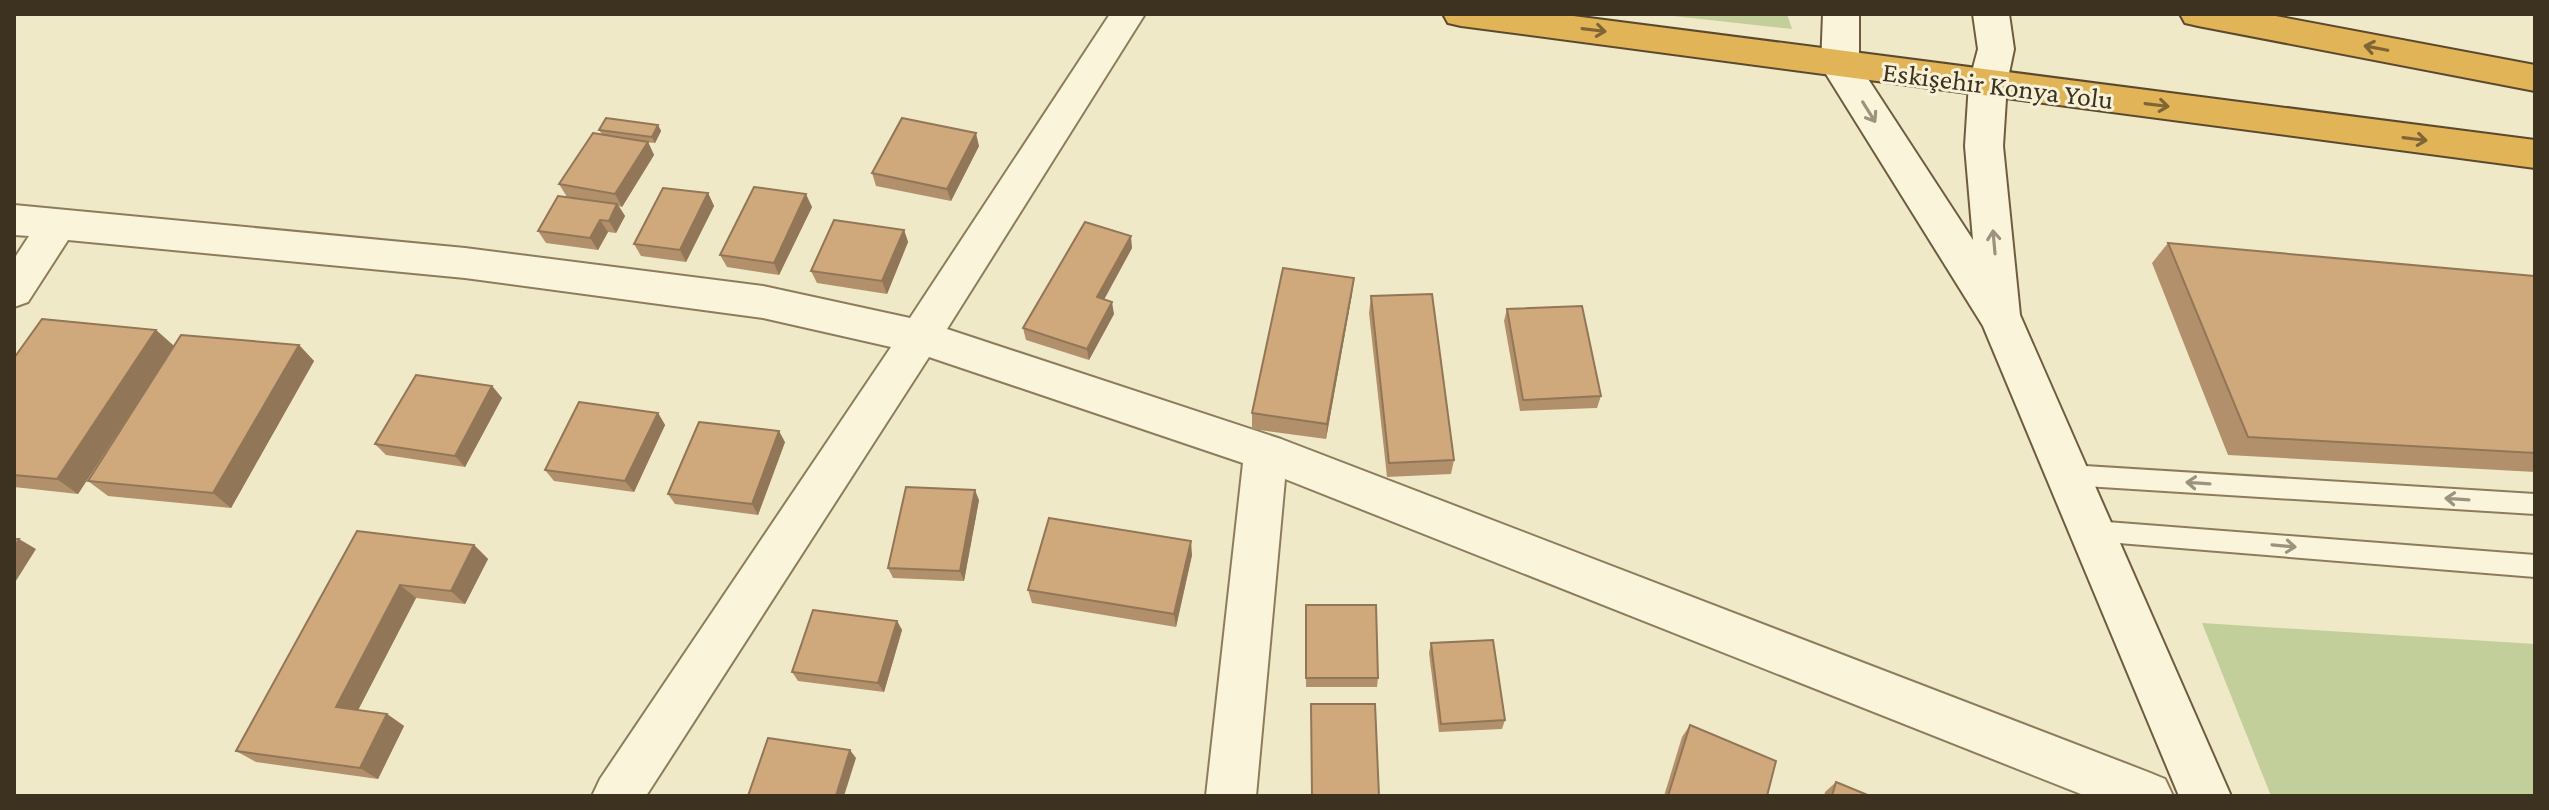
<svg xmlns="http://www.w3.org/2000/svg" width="2549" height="810" viewBox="0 0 2549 810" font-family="'Crimson Pro',serif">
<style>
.green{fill:#c3cf9a}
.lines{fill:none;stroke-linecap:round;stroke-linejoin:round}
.lane-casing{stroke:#8d7c5b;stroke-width:4}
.street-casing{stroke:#8d7c5b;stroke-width:4}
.secondary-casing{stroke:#6f5c3e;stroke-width:4}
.highway-casing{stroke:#5b492f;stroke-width:4}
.lane{fill:#faf4db;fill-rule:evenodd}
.street{fill:#faf4db;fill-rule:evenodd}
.secondary{fill:#faf4db;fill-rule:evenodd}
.highway{fill:#e1b457;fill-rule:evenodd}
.wall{fill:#b2906b}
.shaded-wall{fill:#917657}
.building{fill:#cfa87c;stroke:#917657;stroke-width:2}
.oneway{stroke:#7f6536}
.oneway2{stroke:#9c927e}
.labels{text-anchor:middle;stroke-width:6;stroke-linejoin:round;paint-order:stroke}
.street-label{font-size:28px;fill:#3d3120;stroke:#f7f2d7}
</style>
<rect width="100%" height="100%" fill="#f0e9c7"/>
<!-- green -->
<g class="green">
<polygon points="1655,14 1787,14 1792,29"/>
<polygon points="2202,623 2535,644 2535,796 2271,796"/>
</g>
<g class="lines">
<!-- lane casing -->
<g class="lane-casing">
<g id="lane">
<polygon points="2069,465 2535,494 2535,514 2069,485 2061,482 2058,475 2061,468"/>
<polygon points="2094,521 2535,555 2535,577 2094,541 2086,538 2082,531 2086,524"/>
</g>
</g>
<!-- street casing -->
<g class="street-casing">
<polygon id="street" points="1110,14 1145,14 947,329 1281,439 2148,772 2165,779 2173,796 2086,796 1285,479 1256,796 1206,796 1243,463 929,357 646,796 592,796 600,779 891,347 763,318 465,278 68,240 28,302 14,307 14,259 29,236 14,235 14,205 465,248 763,286 910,318"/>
</g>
<!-- secondary casing -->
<g class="secondary-casing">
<polygon id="secondary" points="1823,14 1859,14 1859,65 1973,240 1965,146 1969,83 1978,49 1973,14 2009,14 2014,49 2007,83 2003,146 2020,315 2231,796 2179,796 1983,326 1821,66"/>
</g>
<!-- highway casing -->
<g class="highway-casing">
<g id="highway">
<polygon points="1443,14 1558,14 2535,140 2535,168 1461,26 1448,23"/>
<polygon points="2180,14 2265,14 2535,65 2535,91 2198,26 2185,23"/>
</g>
</g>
<!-- lane -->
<use href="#lane" class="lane"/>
<!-- street -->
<use href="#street" class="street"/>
<!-- secondary -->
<use href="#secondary" class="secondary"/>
<!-- highway -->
<use href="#highway" class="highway"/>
</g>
<!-- wall -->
<g class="wall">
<polygon points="658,125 661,131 655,143 646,142 648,142 654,155 622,207 619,206 625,216 616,233 608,232 598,250 546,243 538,231 579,199 567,197 559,184 602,134 599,130"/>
<polygon points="979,146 951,201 876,186 872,173"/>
<polygon points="708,193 714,206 686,262 641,256 634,244"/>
<polygon points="812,207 779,275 727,267 720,255"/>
<polygon points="904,230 908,242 887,294 817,283 811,271"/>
<polygon points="2168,243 2535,278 2535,472 2228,455 2152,263"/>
<polygon points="1132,248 1104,299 1114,314 1089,360 1026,340 1023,328"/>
<polygon points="1352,294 1326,439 1252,429 1252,413"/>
<polygon points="1371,296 1454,460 1451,474 1387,477 1369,313"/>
<polygon points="1507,309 1601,396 1597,408 1520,411 1504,321"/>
<polygon points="156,330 174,346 78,494 14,487 14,358"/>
<polygon points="299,345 314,361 231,508 108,496 88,481"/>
<polygon points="492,386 502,398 465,467 386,455 375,444"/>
<polygon points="658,413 665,425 634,492 554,481 545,470"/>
<polygon points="785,442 758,515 675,504 668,494"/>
<polygon points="979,500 964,581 893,578 888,568"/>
<polygon points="357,531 474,545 488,559 465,604 416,598 358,710 387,714 404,726 378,779 256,762 236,751"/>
<polygon points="1192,555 1176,627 1032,603 1028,590"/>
<polygon points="1306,605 1378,678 1377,687 1306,687"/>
<polygon points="897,621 902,630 884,692 798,681 792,672"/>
<polygon points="1431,643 1505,720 1502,729 1439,732 1429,653"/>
<polygon points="1690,725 1767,796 1664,796 1682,737"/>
<polygon points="1836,782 1870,796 1824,796 1825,792"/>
</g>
<!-- shaded-wall -->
<g class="shaded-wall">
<polygon points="658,125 661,131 655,143 652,137"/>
<polygon points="976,133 979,146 951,201 947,189"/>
<polygon points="648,142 654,155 622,207 615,194"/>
<polygon points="708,193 714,206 686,262 680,250"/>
<polygon points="806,194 812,207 779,275 774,263"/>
<polygon points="617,204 625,216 616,233 609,221"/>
<polygon points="600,220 608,232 598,250 590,238"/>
<polygon points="904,230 908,242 887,294 882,281"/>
<polygon points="1131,236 1132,248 1099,309 1097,297"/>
<polygon points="1354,278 1352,294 1326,439 1327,424"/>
<polygon points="1112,302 1114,314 1089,360 1087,349"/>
<polygon points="156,330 174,346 78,494 57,479"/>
<polygon points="299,345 314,361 231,508 213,493"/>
<polygon points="492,386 502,398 465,467 455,456"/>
<polygon points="658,413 665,425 634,492 625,481"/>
<polygon points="779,431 785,442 758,515 752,504"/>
<polygon points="975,490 979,500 964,581 960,571"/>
<polygon points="19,539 36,549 14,584 14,548"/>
<polygon points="1191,541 1192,555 1176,627 1174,614"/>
<polygon points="474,545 488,559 465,604 451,591"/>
<polygon points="400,585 416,598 354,718 336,707"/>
<polygon points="897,621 902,630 884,692 878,683"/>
<polygon points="387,714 404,726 378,779 360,768"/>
<polygon points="850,750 856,758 844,796 836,796"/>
</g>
<!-- building -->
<g class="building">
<polygon points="606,118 658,125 652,137 599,130"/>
<polygon points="902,118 976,133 947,189 872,173"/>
<polygon points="593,133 648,142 615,194 559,184"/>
<polygon points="754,187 806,194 774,263 720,255"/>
<polygon points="663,188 708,193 680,250 634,244"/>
<polygon points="558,196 617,204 609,221 600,220 590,238 538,231"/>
<polygon points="834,220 904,230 882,281 811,271"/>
<polygon points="1085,222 1131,236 1097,297 1112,302 1087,349 1023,328"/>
<polygon points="2168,243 2534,276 2535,278 2535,453 2248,437"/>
<polygon points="1283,268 1354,278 1327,424 1252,413"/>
<polygon points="1432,294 1454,460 1389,463 1371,296"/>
<polygon points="1582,306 1601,396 1523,400 1507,309"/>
<polygon points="42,319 156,330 57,479 14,475 14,358"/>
<polygon points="181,335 299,345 213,493 88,481"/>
<polygon points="416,375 492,386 455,456 375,444"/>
<polygon points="579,402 658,413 625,481 545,470"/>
<polygon points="699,422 779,431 752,504 668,494"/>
<polygon points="906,487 975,490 960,571 888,568"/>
<polygon points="1049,518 1191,541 1174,614 1028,590"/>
<polygon points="357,531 474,545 451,591 400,585 336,707 387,714 360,768 236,751"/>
<polygon points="14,539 19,539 14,548"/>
<polygon points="1306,605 1376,605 1378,678 1306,678"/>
<polygon points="813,610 897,621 878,683 792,672"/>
<polygon points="1493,640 1505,720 1441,724 1431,643"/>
<polygon points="1311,704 1375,704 1379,796 1312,796"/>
<polygon points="1690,725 1776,761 1767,796 1668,796"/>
<polygon points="768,738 850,750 836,796 748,796"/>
<polygon points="1836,782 1870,796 1832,796"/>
</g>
<!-- one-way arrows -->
<defs><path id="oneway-shaft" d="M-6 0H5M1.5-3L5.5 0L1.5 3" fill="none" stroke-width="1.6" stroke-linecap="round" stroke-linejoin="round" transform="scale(2)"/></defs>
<g class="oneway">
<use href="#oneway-shaft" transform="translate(1594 30) rotate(7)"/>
<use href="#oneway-shaft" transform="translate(2376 48) rotate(-169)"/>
<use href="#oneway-shaft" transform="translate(2157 105) rotate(7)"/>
<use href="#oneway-shaft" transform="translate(2415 139) rotate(7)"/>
</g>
<g class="oneway2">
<use href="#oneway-shaft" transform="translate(1869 112) rotate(58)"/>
<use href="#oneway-shaft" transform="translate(1994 242) rotate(-95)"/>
<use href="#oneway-shaft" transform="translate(2198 483) rotate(-176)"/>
<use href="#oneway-shaft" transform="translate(2457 499) rotate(-176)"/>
<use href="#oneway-shaft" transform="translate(2284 546) rotate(5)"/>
</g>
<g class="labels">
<!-- street labels -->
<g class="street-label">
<text transform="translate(1998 85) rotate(7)" y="10">Eskişehir Konya Yolu</text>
</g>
</g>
<!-- border -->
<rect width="2549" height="810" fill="none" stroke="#3d3120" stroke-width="32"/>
</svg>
